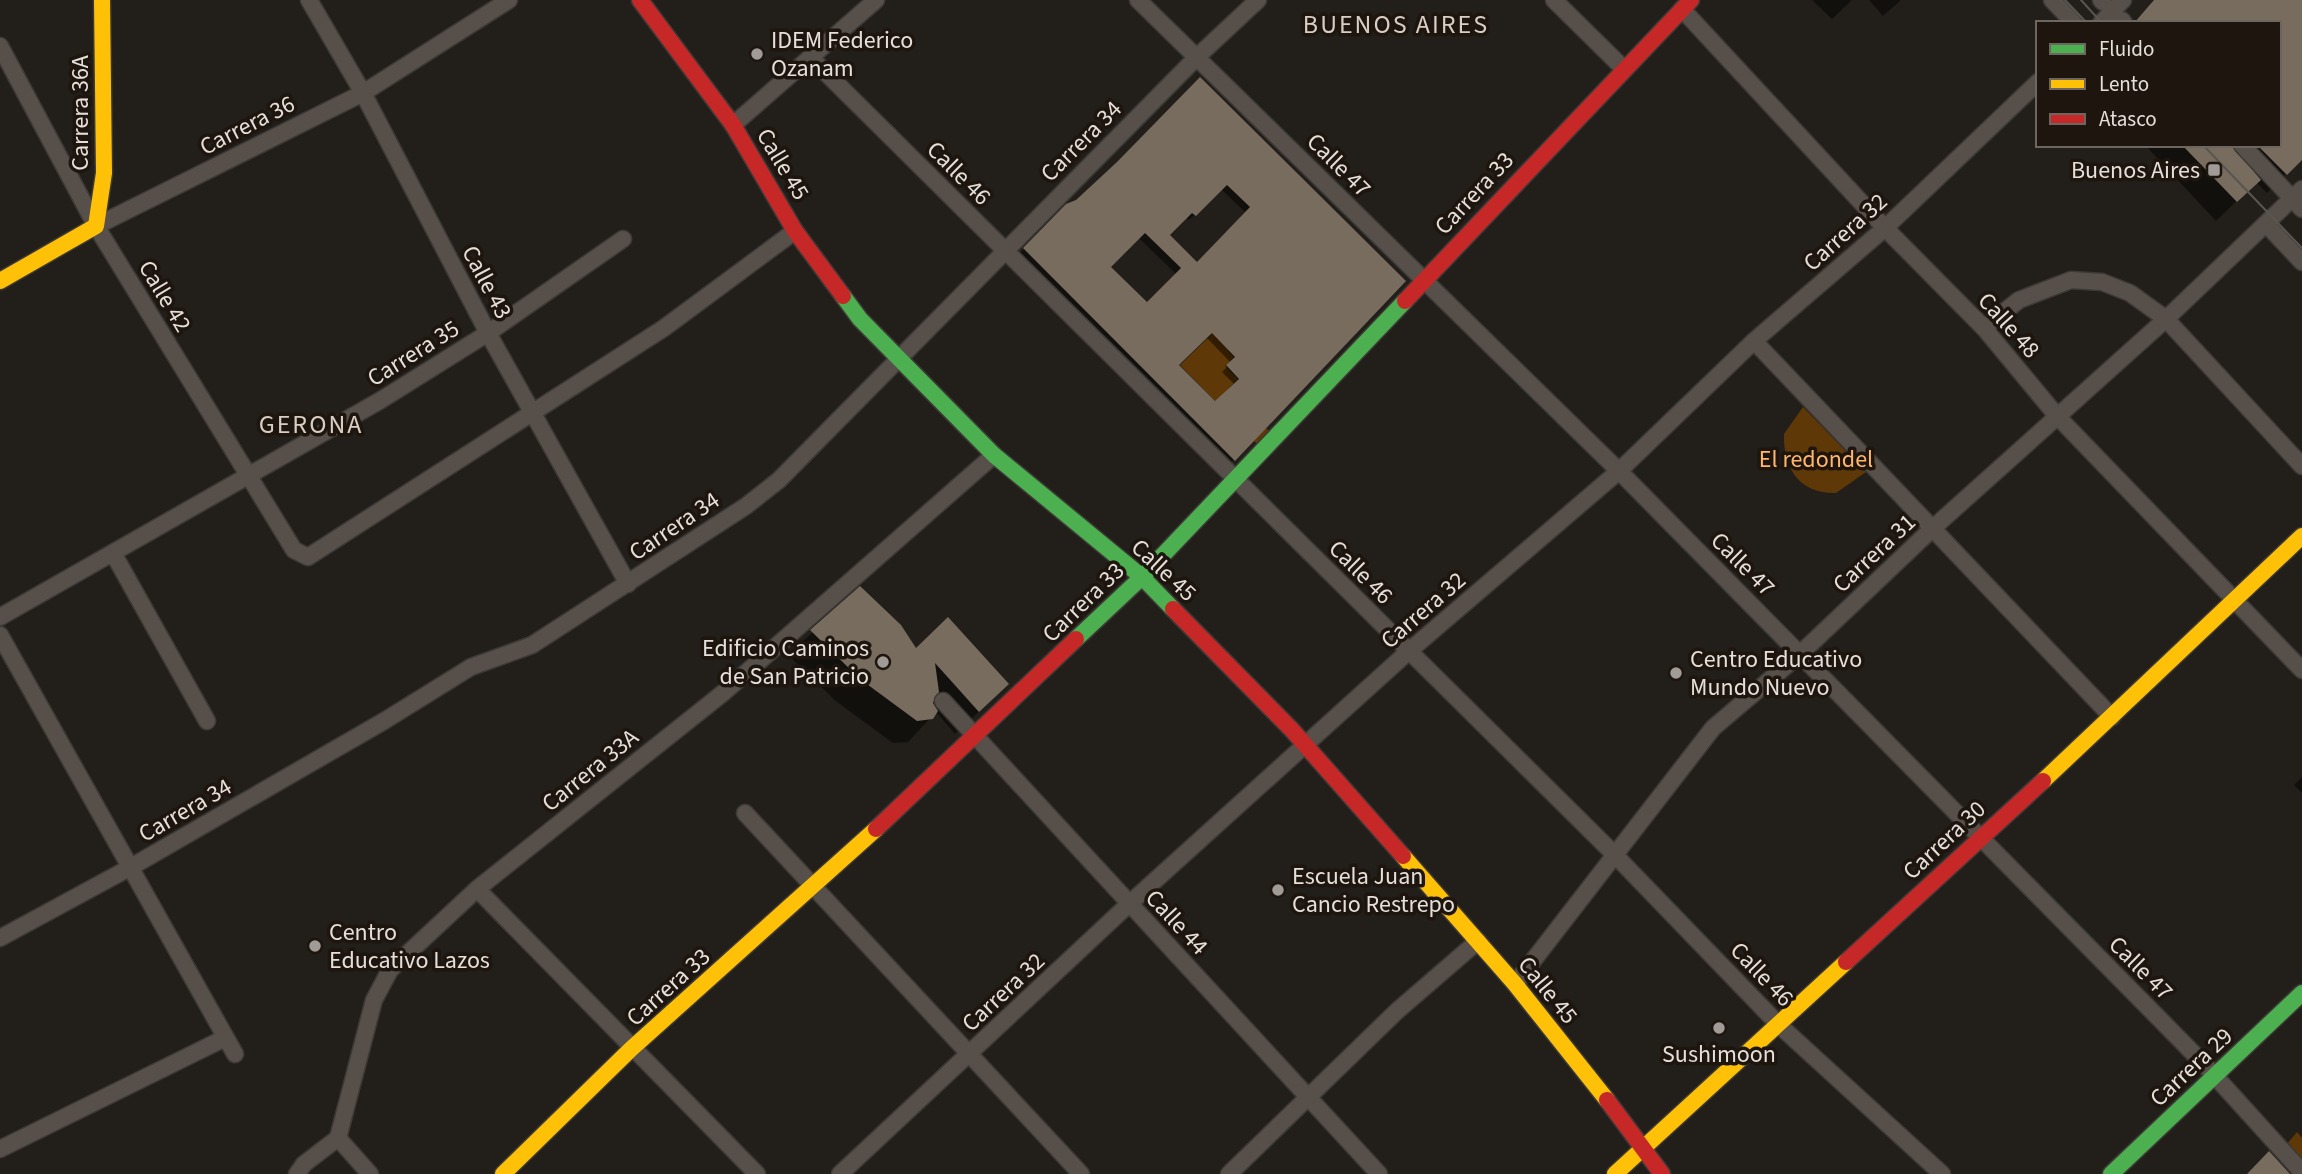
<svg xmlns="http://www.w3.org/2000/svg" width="2302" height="1174" viewBox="0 0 2302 1174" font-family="'Source Sans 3',sans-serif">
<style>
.green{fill:#5e3807}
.shadow{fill:#0007;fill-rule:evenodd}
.building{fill:#786c5f;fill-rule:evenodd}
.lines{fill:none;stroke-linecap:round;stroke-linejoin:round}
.street-casing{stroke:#3c3936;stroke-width:19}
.fast-casing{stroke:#3c3936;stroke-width:19}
.slow-casing{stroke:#3c3936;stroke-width:19}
.jam-casing{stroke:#3c3936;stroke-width:19}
.street{stroke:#57504a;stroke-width:16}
.fast{stroke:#4caf50;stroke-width:16}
.slow{stroke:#ffc107;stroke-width:16}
.jam{stroke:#c62828;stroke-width:16}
.tram{stroke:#595550;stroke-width:2}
.poi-dot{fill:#a19b97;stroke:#1d150e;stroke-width:2.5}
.labels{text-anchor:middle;stroke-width:7;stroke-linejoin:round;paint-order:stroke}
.poi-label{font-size:24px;fill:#e5dfda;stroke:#1d150e;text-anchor:start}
.street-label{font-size:24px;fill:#e5dfda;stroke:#1d150e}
.park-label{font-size:24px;fill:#ffb66d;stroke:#1d150e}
.neighbourhood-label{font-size:26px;letter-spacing:2px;fill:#d9cec4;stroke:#1d150e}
</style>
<rect width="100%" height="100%" fill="#221e1a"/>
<!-- green -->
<g class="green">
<polygon points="1202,326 1244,336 1228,351 1234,357 1225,366 1238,379 1228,389 1269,431 1257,444 1180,365 1211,335"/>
<path d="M1803,407L1866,472L1836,493C1799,494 1783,468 1784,434Z"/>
<polygon points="2297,1132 2302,1138 2302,1160 2287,1144"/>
</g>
<!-- shadow -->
<g class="shadow">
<polygon points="1812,0 1852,0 1832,19"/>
<polygon points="1869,0 1901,0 1883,16"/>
<polygon points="2156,0 2302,0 2302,157 2267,193 2256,182 2216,221 2145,145 2279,145 2279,23 2133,23"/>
<path d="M1200,80L1403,281L1228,465L1019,254L1067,206L1077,202L1117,165ZM1221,189L1246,213L1197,264L1167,235L1186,217L1189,220ZM1138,237L1177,275L1147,304L1109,267ZM1206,337L1231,363L1222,372L1235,385L1215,404L1177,365Z"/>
<polygon points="860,589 916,651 948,620 984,707 955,734 936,712 908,742 893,743 837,702 788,655"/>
<polygon points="2302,777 2302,793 2294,785"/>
</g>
<!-- building -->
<g class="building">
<polygon points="2154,0 2302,0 2302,160 2287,175 2257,145 2279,145 2279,23 2134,23"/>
<path d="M1200,77L1406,281L1235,461L1023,248L1066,204L1076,200L1117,162ZM1227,185L1250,207L1197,262L1170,235L1192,213L1196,216ZM1145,233L1181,268L1147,302L1111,267ZM1212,333L1235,357L1226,365L1239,379L1215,401L1179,365Z"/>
<polygon points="2182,145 2232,145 2261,180 2237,202"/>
<polygon points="860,586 901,625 916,648 948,617 1009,684 979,712 935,663 939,692 933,703 938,711 933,719 917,721 860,679 810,630"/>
<polygon points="2269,1151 2290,1174 2247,1174"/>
</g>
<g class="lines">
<!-- street casing -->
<g class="street-casing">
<g id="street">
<polyline points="309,0 363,93 488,333 628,584"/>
<polyline points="1138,0 1619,471 2204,1064 2302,1172"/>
<polyline points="1554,0 1623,68"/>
<polyline points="2052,0 2074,23"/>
<polyline points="2101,0 2103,2"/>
<polyline points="1682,9 1885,228 1984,328 2057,416 2302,670"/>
<polyline points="2122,20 2124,23"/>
<polyline points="2101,23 2123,0"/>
<polyline points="0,46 96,226 294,550 308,557 664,328 795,231"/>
<polyline points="811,58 1614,854 1779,1025 1942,1174"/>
<polyline points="733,125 876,0"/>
<polyline points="2242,145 2302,209"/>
<polyline points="2267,225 2302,262"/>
<polyline points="96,226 363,93 509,0"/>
<polyline points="1984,328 2019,300 2071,280 2102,282 2130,293 2166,319 2302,466"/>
<polyline points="1754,341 2112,717"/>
<polyline points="113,553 207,721"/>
<polyline points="0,617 381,400 488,333 623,239"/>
<polyline points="0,635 235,1054"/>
<polyline points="943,701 1379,1174"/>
<polyline points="745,813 1081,1174"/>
<polyline points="477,889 757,1174"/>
<polyline points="0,938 131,867 384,721 471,667 532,645 746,506 779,480 1198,56 1258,0"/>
<polyline points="1515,984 1713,728 1800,654 1933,528 2166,319 2302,189"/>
<polyline points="338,1138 370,1174"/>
<polyline points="0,1149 225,1038"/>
<polyline points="297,1174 304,1164 338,1138 374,1000 390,970 477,889 723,693 994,455"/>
<polyline points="840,1174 1129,904 1409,651 1619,471 1754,341 1885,228 2038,82"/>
<polyline points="1229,1174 1397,1011 1478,941"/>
</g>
</g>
<!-- fast casing -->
<g class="fast-casing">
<g id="fast">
<polyline points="843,296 860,319 994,455 1142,577 1173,609"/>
<polyline points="1076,639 1142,577 1405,301"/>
<polyline points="2111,1174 2302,993"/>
</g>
</g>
<!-- slow casing -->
<g class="slow-casing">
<g id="slow">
<polyline points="0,281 96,226 104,173 102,0"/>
<polyline points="2043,781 2302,536"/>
<polyline points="1403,856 1515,984 1607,1100"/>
<polyline points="503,1174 631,1049 876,829"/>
<polyline points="1615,1174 1846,962"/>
</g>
</g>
<!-- jam casing -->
<g class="jam-casing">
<g id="jam">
<polyline points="640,0 733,125 795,231 843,296"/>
<polyline points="1405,301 1691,0"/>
<polyline points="1173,609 1292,730 1403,856"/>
<polyline points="876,829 1076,639"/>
<polyline points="1846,962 2043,781"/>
<polyline points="1607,1100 1662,1174"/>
</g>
</g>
<!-- street -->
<use href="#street" class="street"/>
<!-- fast -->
<use href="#fast" class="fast"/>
<!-- slow -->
<use href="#slow" class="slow"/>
<!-- jam -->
<use href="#jam" class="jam"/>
<!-- tram -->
<g class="tram">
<polyline points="2065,0 2087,23"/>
<polyline points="2081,0 2102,23"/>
<polyline points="2203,145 2302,248"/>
</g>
</g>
<!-- markers -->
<g class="poi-dot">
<circle cx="757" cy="54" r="7"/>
<rect x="2207" y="163" width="14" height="14" rx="3.5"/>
<circle cx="883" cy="662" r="7"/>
<circle cx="1676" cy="673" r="7"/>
<circle cx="1278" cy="890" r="7"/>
<circle cx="315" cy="946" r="7"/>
<circle cx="1719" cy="1028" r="7"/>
</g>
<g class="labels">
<!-- poi labels -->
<g class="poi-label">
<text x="771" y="48">IDEM Federico<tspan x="771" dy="28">Ozanam</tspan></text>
<text x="2200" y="178" text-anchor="end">Buenos Aires</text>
<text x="869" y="656" text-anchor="end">Edificio Caminos<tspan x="869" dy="28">de San Patricio</tspan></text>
<text x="1690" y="667">Centro Educativo<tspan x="1690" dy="28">Mundo Nuevo</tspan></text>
<text x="1292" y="884">Escuela Juan<tspan x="1292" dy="28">Cancio Restrepo</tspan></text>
<text x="329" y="940">Centro<tspan x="329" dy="28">Educativo Lazos</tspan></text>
<text x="1719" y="1062" text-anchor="middle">Sushimoon</text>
</g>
<!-- street labels -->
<g class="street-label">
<text transform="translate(80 113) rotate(-90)" y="8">Carrera 36A</text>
<text transform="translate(247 125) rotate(-27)" y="8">Carrera 36</text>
<text transform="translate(1081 141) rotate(-45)" y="8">Carrera 34</text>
<text transform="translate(783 164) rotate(59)" y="8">Calle 45</text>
<text transform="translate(1339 165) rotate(45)" y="8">Calle 47</text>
<text transform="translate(959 173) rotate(45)" y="8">Calle 46</text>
<text transform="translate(1474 193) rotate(-47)" y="8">Carrera 33</text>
<text transform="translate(1845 232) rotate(-42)" y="8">Carrera 32</text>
<text transform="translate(487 282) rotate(62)" y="8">Calle 43</text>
<text transform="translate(165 296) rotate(59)" y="8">Calle 42</text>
<text transform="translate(2009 325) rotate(48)" y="8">Calle 48</text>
<text transform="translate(413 353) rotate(-32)" y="8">Carrera 35</text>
<text transform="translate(674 526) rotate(-34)" y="8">Carrera 34</text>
<text transform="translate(1874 553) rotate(-43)" y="8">Carrera 31</text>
<text transform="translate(1743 564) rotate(45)" y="8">Calle 47</text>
<text transform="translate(1164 570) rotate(43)" y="8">Calle 45</text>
<text transform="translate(1361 572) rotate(45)" y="8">Calle 46</text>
<text transform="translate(1083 602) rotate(-44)" y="8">Carrera 33</text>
<text transform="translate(1423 610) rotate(-41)" y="8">Carrera 32</text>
<text transform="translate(590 770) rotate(-39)" y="8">Carrera 33A</text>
<text transform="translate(185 810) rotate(-30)" y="8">Carrera 34</text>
<text transform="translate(1944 840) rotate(-43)" y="8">Carrera 30</text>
<text transform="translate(1177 922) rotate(47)" y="8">Calle 44</text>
<text transform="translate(2141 968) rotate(45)" y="8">Calle 47</text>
<text transform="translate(1762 974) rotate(46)" y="8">Calle 46</text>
<text transform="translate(668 987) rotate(-42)" y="8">Carrera 33</text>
<text transform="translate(1548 990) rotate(51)" y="8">Calle 45</text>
<text transform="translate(1003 992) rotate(-43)" y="8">Carrera 32</text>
<text transform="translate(2191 1067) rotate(-43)" y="8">Carrera 29</text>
</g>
<!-- park labels -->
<g class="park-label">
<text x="1816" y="467">El redondel</text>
</g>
<!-- neighbourhood labels -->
<g class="neighbourhood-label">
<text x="1396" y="33">BUENOS AIRES</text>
<text x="311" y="433">GERONA</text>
</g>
</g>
<!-- legend -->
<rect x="2036" y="21" width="245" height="126" fill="#1d150e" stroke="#6d6660" stroke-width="2"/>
<rect x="2050" y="44" width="35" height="10" fill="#4caf50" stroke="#6d6660" stroke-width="2"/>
<text x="2099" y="56" font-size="21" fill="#e5dfda">Fluido</text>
<rect x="2050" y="79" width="35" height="10" fill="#ffc107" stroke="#6d6660" stroke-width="2"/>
<text x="2099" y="91" font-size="21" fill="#e5dfda">Lento</text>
<rect x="2050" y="114" width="35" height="10" fill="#c62828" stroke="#6d6660" stroke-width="2"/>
<text x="2099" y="126" font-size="21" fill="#e5dfda">Atasco</text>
</svg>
